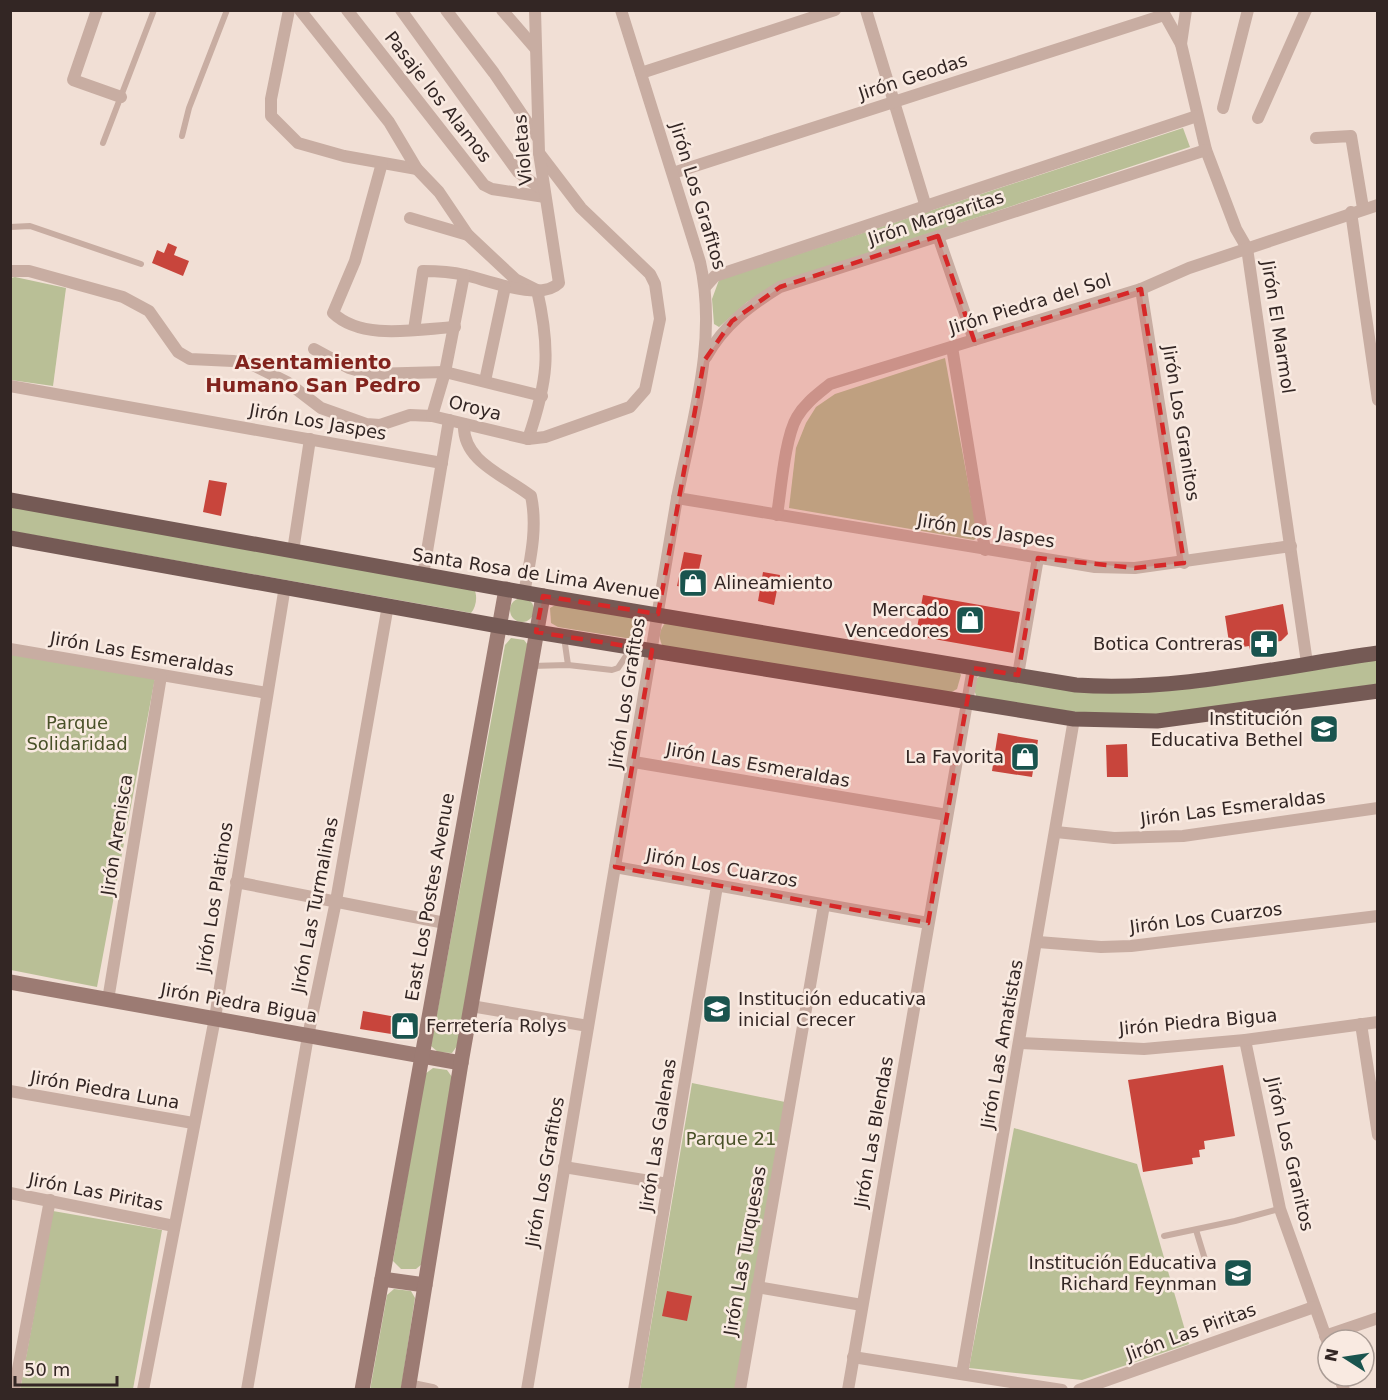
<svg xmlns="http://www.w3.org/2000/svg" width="1388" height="1400" viewBox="0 0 1388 1400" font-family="'DejaVu Sans',sans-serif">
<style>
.green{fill:#b9bf96}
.building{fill:#c8453c}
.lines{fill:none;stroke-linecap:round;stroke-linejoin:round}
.lane{stroke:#c8ada2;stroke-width:6}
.street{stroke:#c8ada2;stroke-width:12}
.secondary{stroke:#9c7b73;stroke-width:15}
.primary{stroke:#755a55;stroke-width:15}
.marked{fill:#d62828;fill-opacity:0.2;stroke:#d62828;stroke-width:4.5;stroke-dasharray:12 8;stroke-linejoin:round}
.labels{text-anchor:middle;stroke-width:5;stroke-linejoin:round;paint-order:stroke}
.street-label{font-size:18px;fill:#332624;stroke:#f9eae1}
.poi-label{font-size:18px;fill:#332624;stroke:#f9eae1;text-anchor:end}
.park-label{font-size:18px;fill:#495128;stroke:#f9eae1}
.neighbourhood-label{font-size:20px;font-weight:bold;fill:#82231d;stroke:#f9eae1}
</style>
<rect width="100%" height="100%" fill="#f1dfd5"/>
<!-- green -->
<g class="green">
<polygon points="1183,128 1190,147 782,282 747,302 719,327 714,324 712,299 719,280"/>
<polygon points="15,277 66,288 53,386 11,380 11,278"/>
<polygon points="945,358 978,536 974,540 789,508 796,448 806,423 816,407 835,394"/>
<path d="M10,506L474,589C478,596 476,607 471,613L11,531Z"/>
<circle cx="522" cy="610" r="12"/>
<polygon points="557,604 642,618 645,627 640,638 632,639 558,627 551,623 550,608"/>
<path d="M666,622L958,670L961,675L957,689L950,693L663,647C658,638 659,630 666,622Z"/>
<polygon points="511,638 524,640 528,645 457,1046 452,1053 438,1052 431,1046 505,645"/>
<polygon points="10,652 155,678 97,987 11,970"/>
<polygon points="1377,659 1377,684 1158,714 1097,715 977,698 974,690 977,678 982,675 1100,692 1126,693"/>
<polygon points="433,1068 447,1070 452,1077 422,1264 416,1269 401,1269 393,1261 425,1074"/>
<polygon points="692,1083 785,1102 736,1389 640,1390"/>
<polygon points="1014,1128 1137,1164 1189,1344 1082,1380 969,1368"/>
<polygon points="53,1211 162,1230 133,1389 20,1390"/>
<polygon points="394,1289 411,1291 415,1298 401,1389 370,1390 387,1295"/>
</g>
<!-- building -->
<g class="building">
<polygon points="168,243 177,247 174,255 189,261 183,276 152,263 157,250 164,253"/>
<polygon points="209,480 227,483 221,516 203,512"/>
<polygon points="684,552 702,555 695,589 677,586"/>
<polygon points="763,572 780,575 774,605 758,601"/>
<polygon points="923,595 1020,612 1013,653 928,638 929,630 917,628"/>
<polygon points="1283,604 1288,634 1281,641 1269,643 1269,647 1250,650 1249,646 1230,649 1225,616"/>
<polygon points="998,733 1038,740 1032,777 992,771"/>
<polygon points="1127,744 1128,777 1107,777 1106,745"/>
<polygon points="363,1011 413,1020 410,1037 360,1029"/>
<polygon points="1223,1065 1235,1136 1204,1141 1205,1149 1199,1150 1200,1157 1192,1158 1193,1164 1143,1172 1128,1080"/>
<polygon points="667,1291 692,1296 687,1321 662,1316"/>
</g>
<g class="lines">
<!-- lane -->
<g class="lane">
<polyline points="182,136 189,108 227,10"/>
<polyline points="103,143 154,10"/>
<polyline points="10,227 30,226 141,264"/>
<polyline points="564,637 568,665"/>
<polyline points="531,666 568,665 612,670 618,668 632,647"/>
<polyline points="1196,1230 1207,1266"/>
<polyline points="1164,1236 1235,1221 1279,1209"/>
</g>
<!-- street -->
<g class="street">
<polyline points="97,10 73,80 121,97"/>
<polyline points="289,10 271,99 271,116 298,143 344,156 417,169"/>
<path d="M300,10L389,122L417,169L439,192L468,235L515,279L537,290C551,351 548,381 528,439"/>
<polyline points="347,10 484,185 492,189 545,197"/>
<polyline points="401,10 518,172 544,191"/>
<polyline points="446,10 494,73 538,138"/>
<polyline points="502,10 535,48"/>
<polyline points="866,10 926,207"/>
<polyline points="1162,10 1181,44 1206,150 1236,229 1247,248 1307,663"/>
<polyline points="1181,44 1186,10"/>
<polyline points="641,73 835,10"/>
<polyline points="1223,108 1248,10"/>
<polyline points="1258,118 1306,10"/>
<polyline points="1316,138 1351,136 1363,208"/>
<path d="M382,163L355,261L333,313C362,341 418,329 455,327"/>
<polyline points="673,173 1164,15"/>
<polyline points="1351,212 1378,400"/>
<polyline points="410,218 468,235"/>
<polyline points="938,236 974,340"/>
<polyline points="10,271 29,271 123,297 149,311 178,352 190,359 233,361 253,365 287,382 321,408 366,424 380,425 410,415 432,416 528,439 545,437 630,407 645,390 660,319 655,284 650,274 581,208 539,153"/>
<polyline points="706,286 715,276 1197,116"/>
<polyline points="1141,289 1184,563"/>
<path d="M414,330L423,271C436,271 452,272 465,275C488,280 540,302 559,283L539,153L535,10"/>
<polyline points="952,347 985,550"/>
<polyline points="314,349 349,368 370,374 445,372 542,396"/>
<path d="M706,357C724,325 749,306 780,287L1206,150"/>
<polyline points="485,381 505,287"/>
<polyline points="10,386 442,463"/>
<polyline points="432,416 445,372 464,275"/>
<path d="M464,424C462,462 506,476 531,496C538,528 530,561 524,593"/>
<polyline points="677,498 1095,567 1135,568 1291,546"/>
<path d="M777,515C781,490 785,437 797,417C805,403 818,394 830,384L1141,289L1189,268L1378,205"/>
<polyline points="293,551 310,439"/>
<polyline points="423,575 449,420"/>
<polyline points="10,649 267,693"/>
<polyline points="1018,675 1038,558"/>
<polyline points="634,762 947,815"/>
<polyline points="1056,832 1114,838 1183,836 1378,808"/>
<polyline points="615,867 928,923"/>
<polyline points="236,882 445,923"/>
<polyline points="1038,942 1101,947 1131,946 1378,916"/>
<polyline points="108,1000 161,676"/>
<polyline points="471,1006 588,1026"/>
<polyline points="1361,1024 1378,1135"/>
<polyline points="1245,1040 1280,1209 1328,1343"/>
<polyline points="1021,1043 1144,1049 1245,1040 1378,1022"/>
<polyline points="10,1091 193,1123"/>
<polyline points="564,1167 668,1184"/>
<polyline points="10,1193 174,1226"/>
<polyline points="757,1287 862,1305"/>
<polyline points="1325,1336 1378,1318"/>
<polyline points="853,1357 1062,1390"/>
<polyline points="962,1374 1074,719"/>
<polyline points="1339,1376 1344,1390"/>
<polyline points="409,1385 433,1390"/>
<polyline points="14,1390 50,1200"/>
<polyline points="143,1390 215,1018 285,586"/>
<polyline points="247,1390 308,1036 336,901 388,605"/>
<path d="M527,1390L677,498C692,421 718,340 700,262L621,10"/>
<polyline points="634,1390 717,886"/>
<polyline points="740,1390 824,905"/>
<polyline points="848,1390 973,668"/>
<polyline points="1079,1390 1314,1307"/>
</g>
<!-- secondary -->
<g class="secondary">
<polyline points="10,982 461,1063"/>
<polyline points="382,1279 425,1285"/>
<polyline points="362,1390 506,589"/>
<polyline points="408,1390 461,1063 543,596"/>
</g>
<!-- primary -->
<g class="primary">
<path d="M10,500L543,596L1076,685C1177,692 1278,667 1378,653"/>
<polyline points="10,538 499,626 1074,719 1157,721 1378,691"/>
</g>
</g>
<!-- marked area -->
<path class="marked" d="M938,236L974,340L1141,289L1184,563L1135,568L1038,558L1018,675L973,668L928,923L615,867L652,650L536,632L543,596L658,614L704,361L732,321L780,287Z"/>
<!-- icons -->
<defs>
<g id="shop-square" transform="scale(1.5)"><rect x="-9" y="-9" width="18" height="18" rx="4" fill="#1a544e" stroke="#f9eae1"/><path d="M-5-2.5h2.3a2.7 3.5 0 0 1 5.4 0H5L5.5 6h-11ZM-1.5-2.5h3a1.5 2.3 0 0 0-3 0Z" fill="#fff"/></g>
<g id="pharmacy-square" transform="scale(1.5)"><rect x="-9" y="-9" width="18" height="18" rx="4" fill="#1a544e" stroke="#f9eae1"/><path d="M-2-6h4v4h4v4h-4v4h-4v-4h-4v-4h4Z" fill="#fff"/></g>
<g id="school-square" transform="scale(1.5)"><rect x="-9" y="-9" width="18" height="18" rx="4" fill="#1a544e" stroke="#f9eae1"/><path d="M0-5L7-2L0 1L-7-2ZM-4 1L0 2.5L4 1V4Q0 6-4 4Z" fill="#fff"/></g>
</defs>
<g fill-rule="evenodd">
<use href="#shop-square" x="693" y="583"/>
<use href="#shop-square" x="970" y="620"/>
<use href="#pharmacy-square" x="1264" y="644"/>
<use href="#school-square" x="1324" y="729"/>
<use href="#shop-square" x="1025" y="757"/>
<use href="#school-square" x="717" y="1009"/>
<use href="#shop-square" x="405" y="1026"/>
<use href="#school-square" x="1238" y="1273"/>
</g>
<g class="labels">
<!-- street labels -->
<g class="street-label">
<text transform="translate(913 77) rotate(-18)" y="6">Jirón Geodas</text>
<text transform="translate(438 97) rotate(52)" y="6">Pasaje los Alamos</text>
<text transform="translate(523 150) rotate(-95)" y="6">Violetas</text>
<text transform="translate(698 196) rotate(73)" y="6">Jirón Los Grafitos</text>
<text transform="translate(936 218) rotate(-18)" y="6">Jirón Margaritas</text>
<text transform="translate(1030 304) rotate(-17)" y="6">Jirón Piedra del Sol</text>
<text transform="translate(1278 327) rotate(81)" y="6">Jirón El Marmol</text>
<text transform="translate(475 408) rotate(14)" y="6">Oroya</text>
<text transform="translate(318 422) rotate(10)" y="6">Jirón Los Jaspes</text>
<text transform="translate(1181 423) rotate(81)" y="6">Jirón Los Granitos</text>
<text transform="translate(986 531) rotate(9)" y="6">Jirón Los Jaspes</text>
<text transform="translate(536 574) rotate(9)" y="6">Santa Rosa de Lima Avenue</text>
<text transform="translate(142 654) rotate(10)" y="6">Jirón Las Esmeraldas</text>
<text transform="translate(627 693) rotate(-81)" y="6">Jirón Los Grafitos</text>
<text transform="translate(758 765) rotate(10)" y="6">Jirón Las Esmeraldas</text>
<text transform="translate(1233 808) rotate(-7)" y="6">Jirón Las Esmeraldas</text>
<text transform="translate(117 835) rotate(-81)" y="6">Jirón Arenisca</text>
<text transform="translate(722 868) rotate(10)" y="6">Jirón Los Cuarzos</text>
<text transform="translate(215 897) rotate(-81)" y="6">Jirón Los Platinos</text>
<text transform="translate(430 897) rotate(-80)" y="6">East Los Postes Avenue</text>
<text transform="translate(315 905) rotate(-79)" y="6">Jirón Las Turmalinas</text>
<text transform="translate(1206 918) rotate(-7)" y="6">Jirón Los Cuarzos</text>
<text transform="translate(239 1003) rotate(10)" y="6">Jirón Piedra Bigua</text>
<text transform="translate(1198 1022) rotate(-5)" y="6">Jirón Piedra Bigua</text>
<text transform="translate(1002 1044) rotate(-80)" y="6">Jirón Las Amatistas</text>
<text transform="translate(105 1090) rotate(10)" y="6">Jirón Piedra Luna</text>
<text transform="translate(874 1132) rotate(-80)" y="6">Jirón Las Blendas</text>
<text transform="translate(658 1135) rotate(-81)" y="6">Jirón Las Galenas</text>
<text transform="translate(1290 1154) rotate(77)" y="6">Jirón Los Granitos</text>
<text transform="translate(545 1172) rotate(-80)" y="6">Jirón Los Grafitos</text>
<text transform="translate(96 1192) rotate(11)" y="6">Jirón Las Piritas</text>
<text transform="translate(745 1251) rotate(-80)" y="6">Jirón Las Turquesas</text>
<text transform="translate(1191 1332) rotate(-20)" y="6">Jirón Las Piritas</text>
</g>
<!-- poi labels -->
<g class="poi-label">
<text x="714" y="589" text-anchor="start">Alineamiento</text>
<text x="949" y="616">Mercado<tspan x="949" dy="21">Vencedores</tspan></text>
<text x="1243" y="650">Botica Contreras</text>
<text x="1303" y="725">Institución<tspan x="1303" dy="21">Educativa Bethel</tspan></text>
<text x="1004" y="763">La Favorita</text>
<text x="738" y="1005" text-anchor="start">Institución educativa<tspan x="738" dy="21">inicial Crecer</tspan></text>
<text x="426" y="1032" text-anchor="start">Ferretería Rolys</text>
<text x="1217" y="1269">Institución Educativa<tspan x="1217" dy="21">Richard Feynman</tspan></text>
</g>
<!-- park labels -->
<g class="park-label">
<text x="77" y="729">Parque<tspan x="77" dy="21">Solidaridad</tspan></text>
<text x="731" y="1145">Parque 21</text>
</g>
<!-- neighbourhood labels -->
<g class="neighbourhood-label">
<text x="313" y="369">Asentamiento<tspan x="313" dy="23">Humano San Pedro</tspan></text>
</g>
</g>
<!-- border -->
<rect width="1388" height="1400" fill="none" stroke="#332624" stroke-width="24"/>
<!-- north arrow -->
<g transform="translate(1346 1358) rotate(282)"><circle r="28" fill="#f9eae1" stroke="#aa9c95" stroke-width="1.5"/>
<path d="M0-4.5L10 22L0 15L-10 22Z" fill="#1a544e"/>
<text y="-9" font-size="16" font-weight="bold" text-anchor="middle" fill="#332624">N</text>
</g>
<!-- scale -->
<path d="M15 1376v9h102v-9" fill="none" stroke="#332624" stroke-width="3"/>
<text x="24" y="1376" font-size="18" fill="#332624" stroke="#f9eae1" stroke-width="4.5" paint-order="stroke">50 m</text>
</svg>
